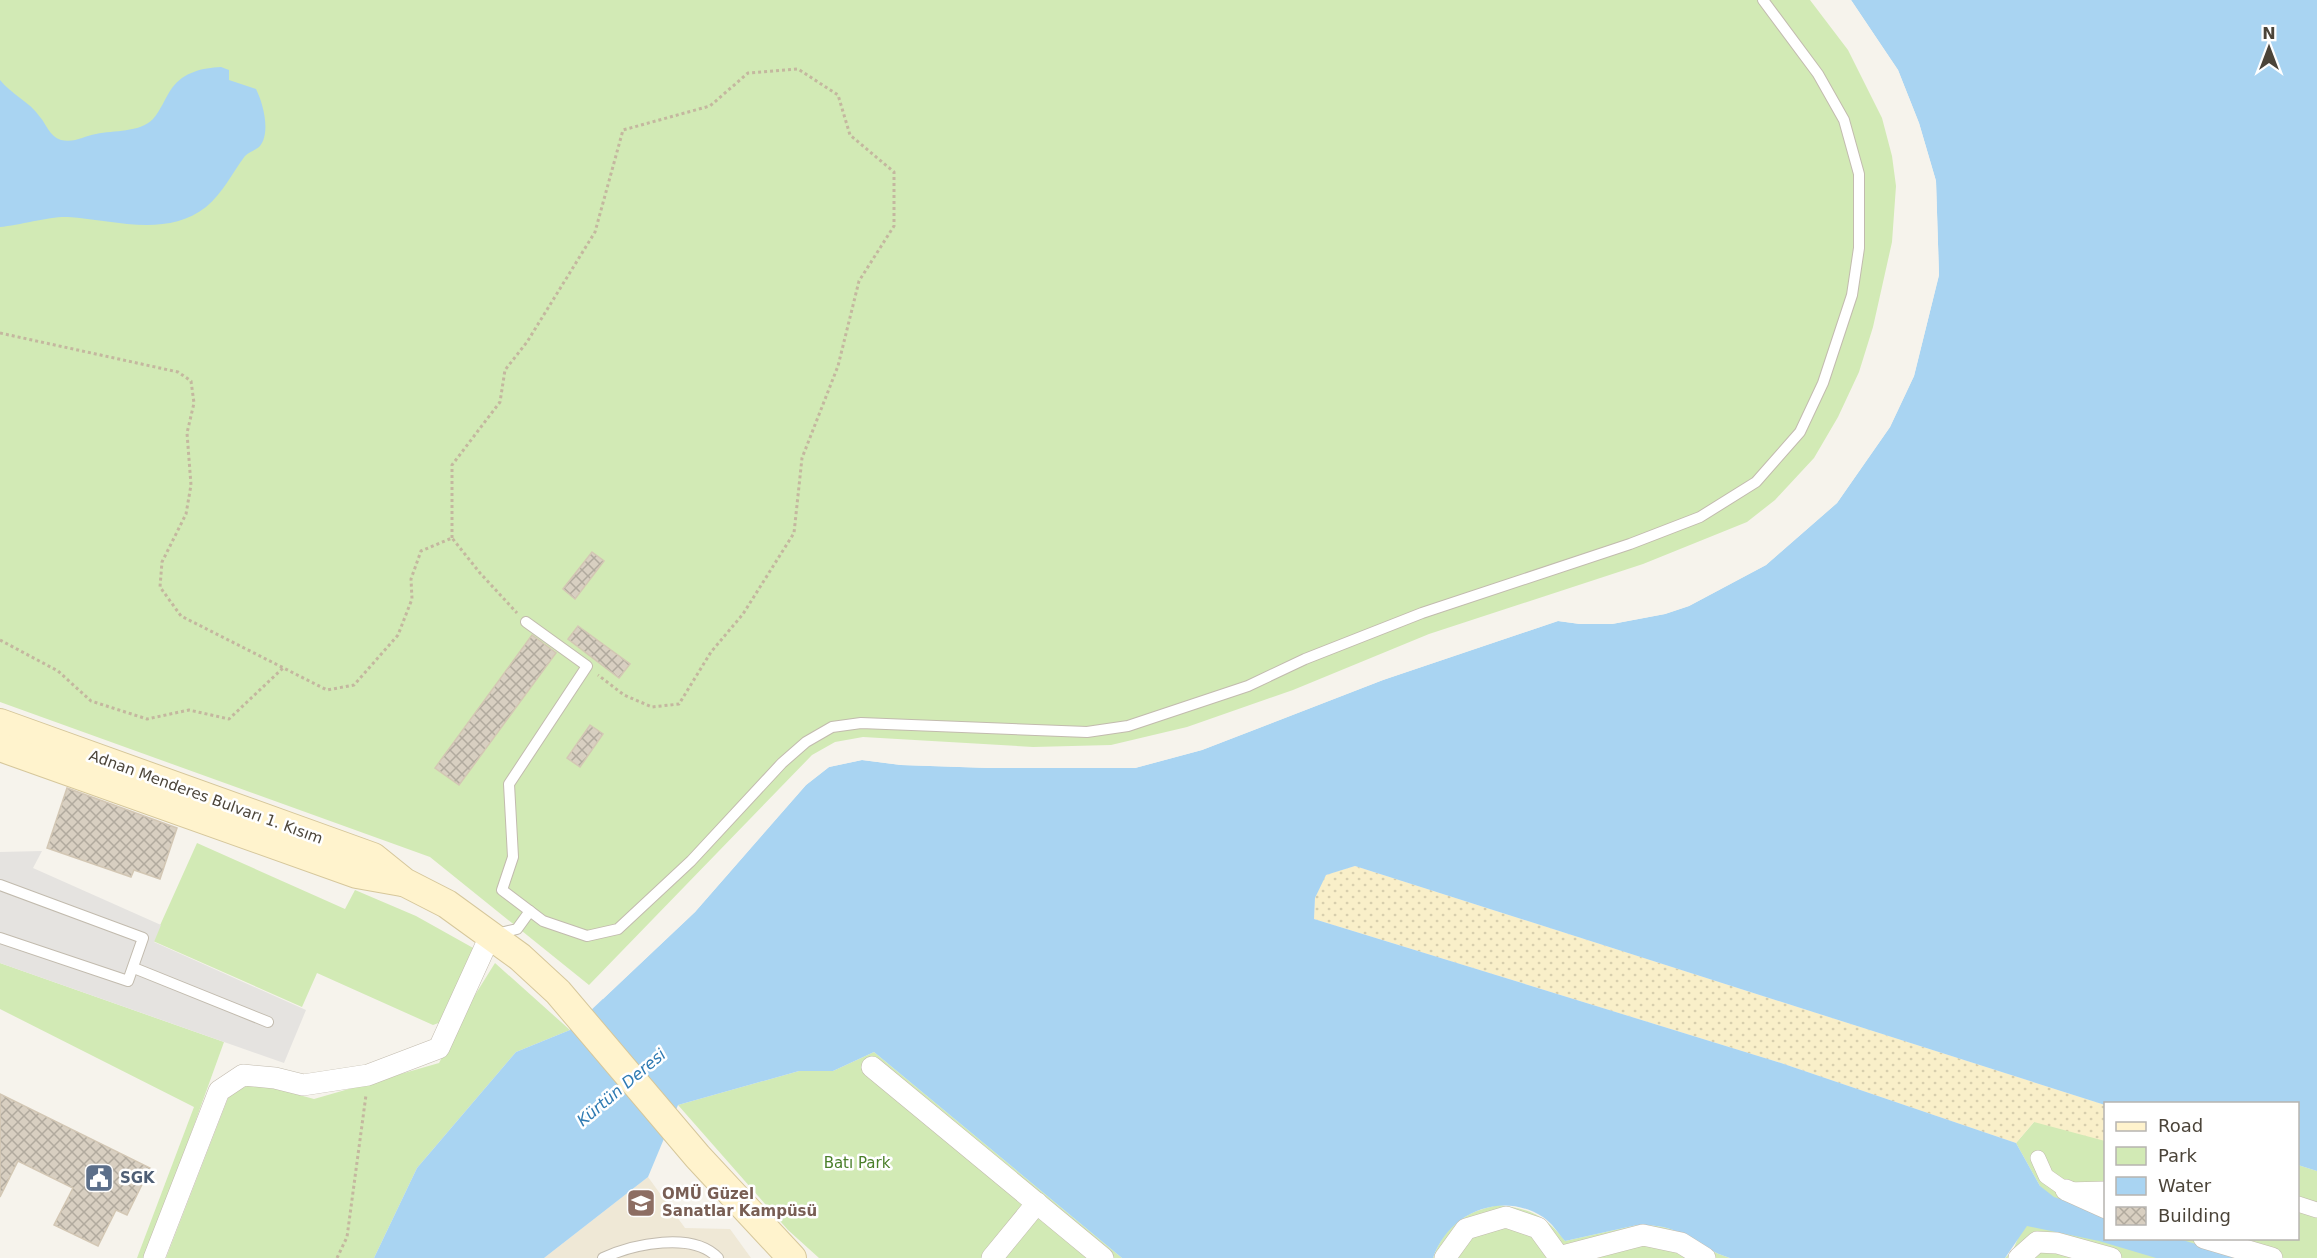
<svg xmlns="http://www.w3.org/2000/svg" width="2317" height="1258" viewBox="0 0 2317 1258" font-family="'DejaVu Sans',sans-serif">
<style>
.education{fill:#efe8d6}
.green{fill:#d2eab5}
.sand{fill:url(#sand-dots)}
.parking{fill:#e5e3e0}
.water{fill:#a9d4f2}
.pier{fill:#f6f3ec}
.building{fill:url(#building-cross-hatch);stroke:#d3c7b4;stroke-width:1.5}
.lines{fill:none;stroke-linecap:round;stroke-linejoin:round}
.service-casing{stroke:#c2bbae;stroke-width:12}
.pedestrian-casing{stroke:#c2bbae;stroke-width:16}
.minor-casing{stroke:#c2bbae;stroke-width:22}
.secondary-casing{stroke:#d6c79b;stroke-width:30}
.path{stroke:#c4b79f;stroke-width:3;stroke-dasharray:3 3;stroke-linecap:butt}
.service{stroke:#fff;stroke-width:10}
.pedestrian{stroke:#fff;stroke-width:15}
.minor{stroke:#fff;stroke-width:21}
.secondary{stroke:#fff3cd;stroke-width:28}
.labels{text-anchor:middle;stroke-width:5;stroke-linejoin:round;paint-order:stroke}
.street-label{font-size:15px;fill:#4b4439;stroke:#fff}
.park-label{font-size:15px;fill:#4a7f2a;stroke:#fff}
.service-label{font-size:15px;font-weight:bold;fill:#4e5e75;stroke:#fff;text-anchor:start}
.education-label{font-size:15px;font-weight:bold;fill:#785e54;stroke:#fff;text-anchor:start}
.water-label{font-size:16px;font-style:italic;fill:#2e7ab2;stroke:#fff}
</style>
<defs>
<pattern id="sand-dots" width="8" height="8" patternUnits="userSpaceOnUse" patternTransform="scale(1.5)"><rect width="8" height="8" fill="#f9efc9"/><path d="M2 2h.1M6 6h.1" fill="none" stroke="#d7cead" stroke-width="1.8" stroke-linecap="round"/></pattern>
<pattern id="building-cross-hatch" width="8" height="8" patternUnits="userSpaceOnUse" patternTransform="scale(1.5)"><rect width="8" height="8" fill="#d8cfc1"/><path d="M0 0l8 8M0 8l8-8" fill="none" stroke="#b1aa9e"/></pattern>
</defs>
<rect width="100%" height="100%" fill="#f6f3ec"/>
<!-- education -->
<polygon class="education" points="648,1177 685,1228 730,1229 751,1258 544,1258"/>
<!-- green -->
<g class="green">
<polygon points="0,0 1810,0 1848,50 1882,118 1892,156 1896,186 1892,242 1873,327 1859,372 1838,417 1814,458 1775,500 1747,522 1643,564 1429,634 1293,690 1187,727 1111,745 1033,747 863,737 835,742 812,755 589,985 430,857 0,702"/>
<polygon points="197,843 345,909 355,890 416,916 475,949 447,1020 433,1025 317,973 302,1007 153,941"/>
<polygon points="0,963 224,1042 146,1258 137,1258 194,1107 0,1009"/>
<polygon points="495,963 570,1030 516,1052 417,1168 374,1258 166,1258 230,1093 255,1083 314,1099 439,1063 470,1003"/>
<polygon points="874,1052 1122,1258 819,1258 788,1230 678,1105 799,1071 833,1071"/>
<polygon points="2105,1105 2106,1238 2298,1238 2298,1165 2317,1171 2317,1258 2005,1258 2013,1250 2040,1186 2016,1143 2034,1122"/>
<path d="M1498,1205C1531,1209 1545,1215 1565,1241L1637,1225C1683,1223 1693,1246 1730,1258H1433C1445,1225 1465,1212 1498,1205Z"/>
</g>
<!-- sand -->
<polygon class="sand" points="1355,866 2105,1105 2105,1141 2034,1122 2016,1143 1781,1063 1314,919 1315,898 1325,875"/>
<!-- parking -->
<polygon class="parking" points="42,851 33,868 161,925 154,942 306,1010 284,1063 0,963 0,852"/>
<!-- water -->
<g class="water">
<path d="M1851,0H2317V1171L2298,1165V1104L2105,1105L1355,866L1326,875L1315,898L1314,919L1781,1063L2016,1143L2040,1186L2054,1197L2105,1214L2106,1238L2179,1239L2243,1258H2156L2099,1241L2027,1226L2005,1258H1730C1693,1246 1683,1223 1637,1225L1565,1241C1558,1233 1552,1223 1543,1217C1501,1190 1448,1213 1433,1258H1122L874,1052L833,1071H799L678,1105L648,1177L544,1258H374L417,1168L516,1052L570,1030L695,912L806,785L829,767L862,760L901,765L989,768H1135L1202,750L1383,680L1558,621L1580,624H1612L1665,614L1689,606L1766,565L1837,503L1890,427L1914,376L1939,275L1936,181L1919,123L1898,70Z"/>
<path d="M221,67L229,70V80L256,89C263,103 271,132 260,146C256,150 249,152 245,156C232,173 223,193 206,207C166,238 114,220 68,217C51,216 20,225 0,227V80C11,94 30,102 40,117C47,125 49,136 61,140C75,143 84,136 96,134C114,130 139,133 153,119C161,110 165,98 172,88C184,72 202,68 221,67Z"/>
</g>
<!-- pier -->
<polygon class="pier" points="1848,0 1851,0 1898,70 1919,123 1936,181 1939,275 1914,376 1890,427 1837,503 1766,565 1689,606 1665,614 1612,624 1580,624 1558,621 1383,680 1202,750 1135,768 989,768 901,765 862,760 829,767 806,785 695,912 603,999 601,997 693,910 804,783 828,764 862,757 901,762 989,765 1135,765 1201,747 1382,677 1557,618 1581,621 1611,621 1664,611 1688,604 1764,562 1834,501 1888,425 1911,375 1936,275 1933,181 1916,124 1896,72"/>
<!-- building -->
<g class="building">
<polygon points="592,552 604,561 575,599 563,589"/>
<polygon points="578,626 630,664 619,678 568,639"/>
<polygon points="532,635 556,653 459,785 435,768"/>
<polygon points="590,725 603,734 580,767 567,758"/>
<polygon points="67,788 177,828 160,879 134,870 131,877 47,848"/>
<polygon points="0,1094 150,1168 127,1215 116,1210 98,1246 54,1225 73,1188 18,1161 0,1197"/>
</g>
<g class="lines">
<!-- service casing -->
<g class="service-casing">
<g id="service">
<polyline points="526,622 587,666 509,784 513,857 502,890 543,921 587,936 618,929 691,861 782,763 806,742 832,727 861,723 1087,732 1128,726 1248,686 1305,659 1422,613 1630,544 1700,517 1756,482 1800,432 1823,383 1852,295 1859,248 1859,174 1844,120 1818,74 1763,0"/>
<polyline points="0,885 143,938 128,981 0,938"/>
<polyline points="496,934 517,929 530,911"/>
<polyline points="134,968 268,1022"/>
<path d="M603,1258C633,1244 693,1231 718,1258"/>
</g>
</g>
<!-- pedestrian casing -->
<g class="pedestrian-casing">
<g id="pedestrian">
<polyline points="2038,1158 2046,1176 2066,1190 2106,1189"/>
<polyline points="2298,1204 2317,1210"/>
</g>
</g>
<!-- minor casing -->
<g class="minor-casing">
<g id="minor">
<polyline points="872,1067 1103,1258"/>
<polyline points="2066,1190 2106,1208"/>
<polyline points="2204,1238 2272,1258"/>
<polyline points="154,1258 219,1091 243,1075 275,1078 303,1085 368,1075 439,1048 490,936"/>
<polyline points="992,1258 1037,1203"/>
<polyline points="1445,1258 1466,1229 1506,1217 1538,1228 1559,1257 1643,1235 1681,1243 1705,1258"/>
<polyline points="2019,1258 2037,1242 2057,1243 2111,1258"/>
</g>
</g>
<!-- secondary casing -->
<g class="secondary-casing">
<g id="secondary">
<polyline points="0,723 373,857 404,882 447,904 520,957 558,992 698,1157 792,1258"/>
<polyline points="0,747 357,874 402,882"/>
</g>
</g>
<!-- path -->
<g class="path">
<polyline points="0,333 178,372 191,381 194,403 187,433 191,485 186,514 162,562 160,587 181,616 327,690 354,685 398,635 412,599 411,579 421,551 452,538 480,573 517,613"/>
<polyline points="452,538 452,465 500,402 505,370 527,342 595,232 623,130 710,106 748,73 798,69 838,95 850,135 894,172 894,226 859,281 838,366 802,458 794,533 743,614 711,652 679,704 652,707 624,695 598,675"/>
<polyline points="0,640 58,671 91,701 147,719 189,710 229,719 283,668"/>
<polyline points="337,1258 347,1237 366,1095"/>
</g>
<!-- service -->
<use href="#service" class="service"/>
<!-- pedestrian -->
<use href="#pedestrian" class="pedestrian"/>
<!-- minor -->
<use href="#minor" class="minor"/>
<!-- secondary -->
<use href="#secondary" class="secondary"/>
</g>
<!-- icons -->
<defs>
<g id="civic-square" transform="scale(1.5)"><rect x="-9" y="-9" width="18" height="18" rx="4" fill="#5c6f8a" stroke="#fff"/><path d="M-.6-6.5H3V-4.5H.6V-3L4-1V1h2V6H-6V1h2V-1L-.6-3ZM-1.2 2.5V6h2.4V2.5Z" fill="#fff"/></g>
<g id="university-square" transform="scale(1.5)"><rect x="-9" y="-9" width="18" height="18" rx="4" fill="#8d6e63" stroke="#fff"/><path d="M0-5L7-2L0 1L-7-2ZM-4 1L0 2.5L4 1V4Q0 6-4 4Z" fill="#fff"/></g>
</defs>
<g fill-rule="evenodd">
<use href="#civic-square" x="99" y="1178"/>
<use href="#university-square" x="641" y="1203"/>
</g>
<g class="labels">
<!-- street labels -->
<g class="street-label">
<text transform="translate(206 797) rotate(20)" y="5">Adnan Menderes Bulvarı 1. Kısım</text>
</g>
<!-- park labels -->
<g class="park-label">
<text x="857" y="1168">Batı Park</text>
</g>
<!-- service labels -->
<g class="service-label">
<text x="120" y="1183">SGK</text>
</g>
<!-- education labels -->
<g class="education-label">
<text x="662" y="1199">OMÜ Güzel<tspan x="662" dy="17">Sanatlar Kampüsü</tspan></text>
</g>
<!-- water labels -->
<g class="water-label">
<text transform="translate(621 1087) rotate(-40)" y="6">Kürtün Deresi</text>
</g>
</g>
<!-- legend -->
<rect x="2104" y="1102" width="195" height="138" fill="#ffffff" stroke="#b7b4b0" stroke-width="1.5"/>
<rect x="2116" y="1122" width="30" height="9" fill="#fff3cd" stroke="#b7b4b0" stroke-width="1.5"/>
<text x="2158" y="1132" font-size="18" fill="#4b4439">Road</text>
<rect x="2116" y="1147" width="30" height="18" fill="#d2eab5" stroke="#b7b4b0" stroke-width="1.5"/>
<text x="2158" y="1162" font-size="18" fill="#4b4439">Park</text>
<rect x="2116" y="1177" width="30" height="18" fill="#a9d4f2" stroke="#b7b4b0" stroke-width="1.5"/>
<text x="2158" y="1192" font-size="18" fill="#4b4439">Water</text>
<rect x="2116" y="1207" width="30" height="18" fill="url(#building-cross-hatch)" stroke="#b7b4b0" stroke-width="1.5"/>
<text x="2158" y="1222" font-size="18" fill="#4b4439">Building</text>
<!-- north arrow -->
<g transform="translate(2269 48)" stroke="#ffffff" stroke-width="4.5" paint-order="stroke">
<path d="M0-4.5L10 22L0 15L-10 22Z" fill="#4b4439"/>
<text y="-9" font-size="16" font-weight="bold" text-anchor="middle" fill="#4b4439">N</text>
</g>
</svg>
